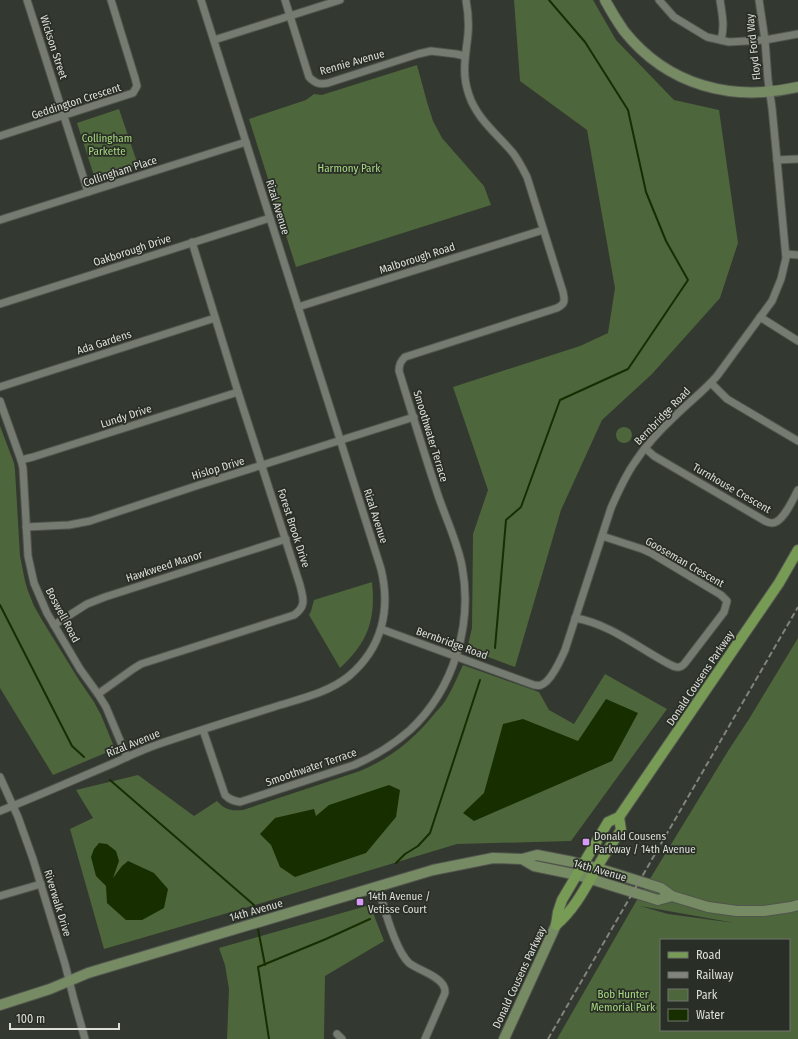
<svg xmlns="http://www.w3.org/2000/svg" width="798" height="1039" viewBox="0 0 798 1039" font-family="'Fira Sans Condensed',sans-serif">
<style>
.green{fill:#4e663b;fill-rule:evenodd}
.water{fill:#172e00}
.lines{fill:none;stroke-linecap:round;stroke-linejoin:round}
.stream{stroke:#172e00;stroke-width:2}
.street-casing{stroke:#51554e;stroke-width:9}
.secondary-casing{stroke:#51554e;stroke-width:12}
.primary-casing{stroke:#51554e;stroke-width:12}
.street{stroke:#757b71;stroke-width:7}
.secondary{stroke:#768b63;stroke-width:10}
.primary{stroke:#779b55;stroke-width:10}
.rail{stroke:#80847d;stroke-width:2;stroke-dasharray:6 3;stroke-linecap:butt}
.poi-dot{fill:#d89af8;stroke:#292e26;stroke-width:1.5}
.labels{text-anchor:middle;stroke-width:3.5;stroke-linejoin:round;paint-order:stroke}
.street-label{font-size:11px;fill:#dcdfd9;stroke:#292e26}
.park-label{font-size:11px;fill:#a7d880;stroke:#292e26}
.poi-label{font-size:11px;fill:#dcdfd9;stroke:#292e26;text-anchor:start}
</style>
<rect width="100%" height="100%" fill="#333830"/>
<!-- green -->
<g class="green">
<polygon points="514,0 593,0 616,40 674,100 719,110 738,243 720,298 652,374 602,420 561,510 515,667 467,649 472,628 473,534 488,490 453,387 580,346 608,333 615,288 587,130 520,81"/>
<polygon points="417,65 427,102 433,121 442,138 484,186 491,205 296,267 249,119 306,100 314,94 322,95 328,93"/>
<polygon points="119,109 138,165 95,179 77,123"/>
<polygon points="0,426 14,463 15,470 20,556 25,581 28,591 34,606 42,620 79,680 94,702 101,715 115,749 53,775 0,688"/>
<circle cx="624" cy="435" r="8"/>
<path d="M372,582C376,620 368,642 340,668L309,615L311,611L314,600Z"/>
<path d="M798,638V1039H557L634,905L728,751L749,719ZM640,906L735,923L668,914ZM661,940H789V1030H661Z"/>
<path d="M463,665L539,692L549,710L574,724L605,674L667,709L571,841L457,844L265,902L104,949L70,829L93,818L76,790L138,775L194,816L217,801C225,810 231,811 243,810L360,771C389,759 415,739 435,713C440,708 445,702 448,696C454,686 458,675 463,665Z"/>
<polygon points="370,905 384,941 325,976 324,1039 227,1039 229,989 225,965 219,948"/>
</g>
<!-- water -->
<g class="water">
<polygon points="606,699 638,713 612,761 474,821 463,813 484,793 503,724 523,719 578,741"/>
<polygon points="389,785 400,790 396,817 366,853 295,877 280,867 271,845 260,834 275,818 314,809 316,816 329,805"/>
<polygon points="99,843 107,844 116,851 119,861 113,878 122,866 128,861 154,873 168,889 164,908 142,920 126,920 107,903 106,886 96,876 91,857 94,849"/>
</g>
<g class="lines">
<!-- stream -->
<g class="stream">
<polyline points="0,605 72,746 84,757"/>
<polyline points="495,648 506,520 521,507 560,400 628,369 688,280 666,241 646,192 628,110 585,42 549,0"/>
<polyline points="110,780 254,905 256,916"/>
<polyline points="396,863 405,854 418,846 430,833 480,680"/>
<polyline points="258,929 265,965"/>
<polyline points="269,1039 258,967 326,939 370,919"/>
</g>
<!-- street casing -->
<g class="street-casing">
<g id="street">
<polyline points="27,0 88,192"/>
<path d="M285,0L309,77C315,83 319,85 328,83L418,54L431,51L456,54L465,56"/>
<polyline points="659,0 674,17 707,37 729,42 765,40 798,34"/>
<path d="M720,0C722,14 725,26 721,40"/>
<polyline points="214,40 340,0"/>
<polyline points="0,136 133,93 137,86 135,78 111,0"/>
<polyline points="777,160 798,159"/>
<polyline points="0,220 246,142"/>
<polyline points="786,254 798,255"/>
<polyline points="0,304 270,218"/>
<polyline points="298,307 543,230"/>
<polyline points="760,317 798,341"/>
<polyline points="711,383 727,399 798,441"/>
<polyline points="0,387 215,318"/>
<polyline points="0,401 21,460 23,468 28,556 34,583 47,613 80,669 98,694 106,707 127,757"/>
<path d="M645,448L654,456L765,521C767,522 770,523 772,523C783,523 793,499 798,490"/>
<polyline points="21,460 33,457 238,392"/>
<polyline points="26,527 69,525 90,521 199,485 414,417"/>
<path d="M575,618C610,624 637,647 667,663C674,667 680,670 685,663L724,612L727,601L721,595L651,553L642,549L602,536"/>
<polyline points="54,625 87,604 105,597 286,539"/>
<path d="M381,629L534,685C537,685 539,686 541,685C551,682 561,659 565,650L611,508C618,492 625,476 635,462C646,445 660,430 675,416C689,402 704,391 717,376L772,301L781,279L786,258L777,160L772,108L768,80L765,40L759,0"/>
<path d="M98,694L133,669L141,664L294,615C307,606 303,598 300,585L238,392L192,242"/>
<path d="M203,730L225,795C230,800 234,801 240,802L354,765C375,756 393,745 410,730C454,689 473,624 462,566C457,540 444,515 436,489C423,450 411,410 399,371C399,364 401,361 405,357L557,308C565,304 565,301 563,292L527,177C523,169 519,161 513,153C497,134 477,119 469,95C461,73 466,55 468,34C469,22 468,11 466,0"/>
<polyline points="0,777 18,817 33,859 65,964 74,1000 85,1039"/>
<path d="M0,811C38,796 76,779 114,763C129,756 144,749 159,744C197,731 236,719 274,707C299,699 328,693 349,676C382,648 391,610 381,569L201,0"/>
<path d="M378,886C383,905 396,951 409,963C418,970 440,976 444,987C445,988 445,991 445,993L425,1039"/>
<polyline points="0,896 41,884"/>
<polyline points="337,1034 342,1039"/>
</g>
</g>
<!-- secondary casing -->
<g class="secondary-casing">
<g id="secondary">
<path d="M605,0C611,11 617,21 624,31C668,86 732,102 798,87"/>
<polyline points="522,859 534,866 578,875 658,900 672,896"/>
<polyline points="0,1005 50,989 88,973 433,870 493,858 522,859 537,855 573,862 597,868 661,888 672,896 708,907 737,911 764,911 791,907 798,905"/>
<polyline points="504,1039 556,925"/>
</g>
</g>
<!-- primary casing -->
<g class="primary-casing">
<g id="primary">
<polyline points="556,925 558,912 562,900 608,822 619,817 779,583 798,550"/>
<path d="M556,925C577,907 588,882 602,859C608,849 615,839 621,830L619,817"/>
</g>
</g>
<!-- street -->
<use href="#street" class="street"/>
<!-- secondary -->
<use href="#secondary" class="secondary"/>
<!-- primary -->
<use href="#primary" class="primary"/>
<!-- rail -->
<polyline class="rail" points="548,1039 798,607"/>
</g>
<!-- markers -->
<g class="poi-dot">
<rect x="582" y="838" width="8" height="8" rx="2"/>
<rect x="356" y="898" width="8" height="8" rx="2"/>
</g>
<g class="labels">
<!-- street labels -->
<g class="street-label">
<text transform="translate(54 47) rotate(72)" y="4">Wickson Street</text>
<text transform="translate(753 47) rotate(-96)" y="4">Floyd Ford Way</text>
<text transform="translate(352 62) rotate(-16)" y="4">Rennie Avenue</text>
<text transform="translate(76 101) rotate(-18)" y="4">Geddington Crescent</text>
<text transform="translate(120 171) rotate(-18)" y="4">Collingham Place</text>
<text transform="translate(278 207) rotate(73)" y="4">Rizal Avenue</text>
<text transform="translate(132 250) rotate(-18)" y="4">Oakborough Drive</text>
<text transform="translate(417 258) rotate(-18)" y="4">Malborough Road</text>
<text transform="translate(104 342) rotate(-18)" y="4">Ada Gardens</text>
<text transform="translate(126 416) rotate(-18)" y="4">Lundy Drive</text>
<text transform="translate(662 416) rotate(-46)" y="4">Bernbridge Road</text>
<text transform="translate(431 436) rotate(73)" y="4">Smoothwater Terrace</text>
<text transform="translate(218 468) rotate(-17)" y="4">Hislop Drive</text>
<text transform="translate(732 488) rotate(30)" y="4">Turnhouse Crescent</text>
<text transform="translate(376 516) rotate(72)" y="4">Rizal Avenue</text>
<text transform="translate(294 528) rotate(72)" y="4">Forest Brook Drive</text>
<text transform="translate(685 562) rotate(30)" y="4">Gooseman Crescent</text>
<text transform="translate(164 566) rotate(-18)" y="4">Hawkweed Manor</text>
<text transform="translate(63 615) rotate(62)" y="4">Boswell Road</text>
<text transform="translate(452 643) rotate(20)" y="4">Bernbridge Road</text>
<text transform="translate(700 678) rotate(-56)" y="4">Donald Cousens Parkway</text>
<text transform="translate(133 743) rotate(-22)" y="4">Rizal Avenue</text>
<text transform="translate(311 767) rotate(-19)" y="4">Smoothwater Terrace</text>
<text transform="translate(600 870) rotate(16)" y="4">14th Avenue</text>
<text transform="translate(58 903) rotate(73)" y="4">Riverwalk Drive</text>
<text transform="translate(256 910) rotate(-16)" y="4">14th Avenue</text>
<text transform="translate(519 977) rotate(-65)" y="4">Donald Cousens Parkway</text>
</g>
<!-- park labels -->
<g class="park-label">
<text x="107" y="142">Collingham<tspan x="107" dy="13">Parkette</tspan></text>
<text x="349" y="172">Harmony Park</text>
<text x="623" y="998">Bob Hunter<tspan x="623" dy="13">Memorial Park</tspan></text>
</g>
<!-- poi labels -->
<g class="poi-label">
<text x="594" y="840">Donald Cousens<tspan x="594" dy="13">Parkway / 14th Avenue</tspan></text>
<text x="368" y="900">14th Avenue /<tspan x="368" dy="13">Vetisse Court</tspan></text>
</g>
</g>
<!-- legend -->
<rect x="660" y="939" width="130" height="92" fill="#292e26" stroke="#71756e"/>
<rect x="668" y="952" width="20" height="6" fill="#779b55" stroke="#71756e"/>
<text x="696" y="959" font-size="12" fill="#dcdfd9">Road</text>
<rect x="668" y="972" width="20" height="6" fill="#80847d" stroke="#71756e"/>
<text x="696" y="979" font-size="12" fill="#dcdfd9">Railway</text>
<rect x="668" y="989" width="20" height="12" fill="#4e663b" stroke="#71756e"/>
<text x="696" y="999" font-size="12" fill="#dcdfd9">Park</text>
<rect x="668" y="1009" width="20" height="12" fill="#172e00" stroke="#71756e"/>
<text x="696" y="1019" font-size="12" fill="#dcdfd9">Water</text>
<!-- scale -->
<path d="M10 1023v6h109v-6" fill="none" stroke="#dcdfd9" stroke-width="2"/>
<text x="16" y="1023" font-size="12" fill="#dcdfd9" stroke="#292e26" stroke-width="3" paint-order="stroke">100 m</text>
</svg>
